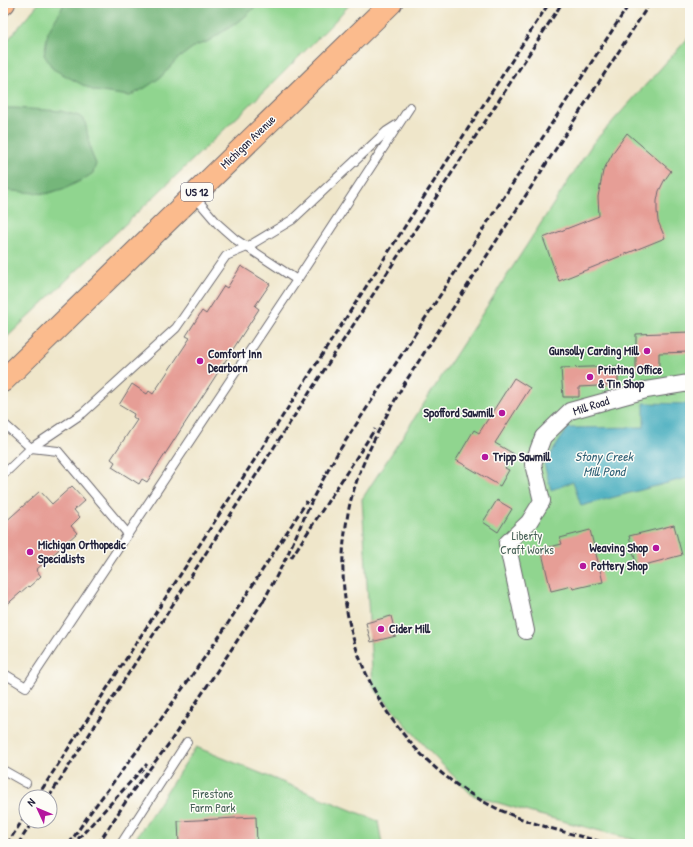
<svg xmlns="http://www.w3.org/2000/svg" width="693" height="847" viewBox="0 0 693 847" font-family="'Patrick Hand',sans-serif">
<style>
.green{fill:#90d58f;stroke:#597c65}
.forest{fill:#74b67a;stroke:#4b6c5a}
.water{fill:#3ca9bb;stroke:#2f667b}
.building{fill:#e69e96}
.lines{fill:none;stroke-linecap:round;stroke-linejoin:round}
.lane-casing{stroke:#6a676d;stroke-width:10}
.street-casing{stroke:#6a676d;stroke-width:18}
.primary-casing{stroke:#6a676d;stroke-width:24}
.lane{stroke:#fff;stroke-width:8}
.street{stroke:#fff;stroke-width:16}
.primary{stroke:#fbbb8d;stroke-width:22}
.rail{stroke:#22223b;stroke-width:3;stroke-dasharray:6 3;stroke-linecap:butt}
.poi-dot{fill:#b5179e;stroke:#fdfcf7;stroke-width:1.5}
.labels{text-anchor:middle;stroke-width:3;stroke-linejoin:round;paint-order:stroke}
.shield{fill:#fdfcf7;stroke:#646373;stroke-width:1}
.shield-label{font-size:11px;font-weight:bold;fill:#22223b}
.street-label{font-size:12px;fill:#22223b;stroke:#fdfcf7}
.poi-label{font-size:12px;font-weight:bold;fill:#22223b;stroke:#fdfcf7;text-anchor:start}
.park-label{font-size:12px;fill:#486158;stroke:#fdfcf7}
.water-label{font-size:13px;font-style:italic;fill:#2e5f75;stroke:#fdfcf7}
</style>
<rect width="100%" height="100%" fill="#fdfcf7"/>
<filter id="ink" filterUnits="userSpaceOnUse"><feTurbulence type="fractalNoise" baseFrequency=".025" numOctaves="2"/><feDisplacementMap in="SourceGraphic" scale="8" xChannelSelector="R" yChannelSelector="G"/><feConvolveMatrix kernelMatrix="1 2 1 2 8 2 1 2 1" color-interpolation-filters="sRGB"/></filter>
<filter id="wash" filterUnits="userSpaceOnUse"><feTurbulence type="fractalNoise" baseFrequency=".012" numOctaves="4" result="noise"/><feDisplacementMap in="SourceGraphic" scale="16" xChannelSelector="R" yChannelSelector="G"/><feGaussianBlur stdDeviation="0.9" result="paint"/><feColorMatrix in="noise" values="0 0 0 0 0 0 0 0 0 0 0 0 0 0 0 0 0 1.4 0 .05"/><feComposite in="paint" operator="in"/></filter>
<g filter="url(#wash)">
<rect width="100%" height="100%" fill="#efe6ca"/>
<!-- green -->
<g class="green">
<polygon points="39,3 351,3 331,25 275,81 3,341 3,46"/>
<polygon points="690,36 690,844 650,844 532,813 472,795 429,751 373,687 362,499 593,143"/>
<polygon points="196,747 378,821 382,844 132,844"/>
</g>
<!-- forest -->
<g class="forest">
<polygon points="64,3 260,3 241,20 207,42 195,46 176,60 161,77 145,88 130,96 94,91 53,69 44,55 48,32 61,10"/>
<polygon points="3,108 14,108 61,111 79,116 85,121 91,152 96,164 93,173 84,179 66,188 45,194 3,190"/>
</g>
<!-- water -->
<polygon class="water" points="644,403 690,404 690,477 581,506 573,482 551,490 544,464 568,428 644,427"/>
<g id="blocks">
<!-- building -->
<g class="building">
<polygon points="627,133 671,171 664,181 659,191 657,201 657,211 658,221 665,238 559,281 543,238 599,216 598,197 603,171 614,151"/>
<polygon points="241,266 270,284 255,306 259,309 147,482 142,479 139,484 112,467 115,462 111,459 137,420 133,417 134,414 119,405 132,384 147,394 149,391 153,394 190,338 186,336 202,311 206,314 224,286 227,288"/>
<polygon points="690,332 690,352 659,353 659,367 636,368 636,334"/>
<polygon points="618,366 618,385 579,387 579,397 563,397 561,368"/>
<polygon points="514,378 530,388 495,443 514,454 505,468 509,470 500,486 456,460 474,430 479,433"/>
<polygon points="72,486 85,500 74,510 80,517 71,526 77,533 36,570 41,576 29,587 28,586 3,608 3,524 40,491 52,504"/>
<polygon points="497,500 512,509 498,532 483,522"/>
<polygon points="674,525 682,555 637,567 629,536"/>
<polygon points="590,530 603,582 573,589 572,586 551,591 541,549 562,544 560,538"/>
<polygon points="391,616 396,636 371,642 366,623"/>
<polygon points="256,817 257,844 179,844 178,821"/>
</g>
</g>
</g>
<g filter="url(#ink)">
<use href="#blocks" fill-opacity="0" stroke="#6a676d" stroke-width="1"/>
<g class="lines">
<!-- lane casing -->
<g class="lane-casing">
<g id="lane">
<polyline points="194,196 218,224 235,239 297,280"/>
<polyline points="3,423 31,448 58,451 128,534"/>
<polyline points="3,475 31,448 83,413 176,328 226,256 247,247 292,220 387,131 398,124"/>
<polyline points="3,673 26,687 297,280 410,107"/>
<polyline points="3,770 26,783"/>
<polyline points="121,844 187,742"/>
</g>
</g>
<!-- street casing -->
<g class="street-casing">
<polyline id="street" points="526,631 507,543 529,522 542,501 533,464 543,437 570,411 646,390 689,383 690,384"/>
</g>
<!-- primary casing -->
<g class="primary-casing">
<g id="primary">
<polyline points="3,4 4,3"/>
<polyline points="3,381 391,3"/>
</g>
</g>
<!-- lane -->
<use href="#lane" class="lane"/>
<!-- street -->
<use href="#street" class="street"/>
<!-- primary -->
<use href="#primary" class="primary"/>
<!-- rail -->
<g class="rail">
<polyline points="291,558 375,429"/>
<polyline points="263,602 286,558 314,496 337,454 630,3"/>
<polyline points="37,797 549,3"/>
<polyline points="49,797 269,455 562,3"/>
<polyline points="78,839 147,764"/>
<polyline points="7,844 26,815"/>
<polyline points="18,844 33,821"/>
<polyline points="69,844 90,813 159,722 221,634 307,501"/>
<polyline points="98,844 134,789 168,745 266,597"/>
<path d="M609,844C570,833 530,825 494,807C481,801 469,793 457,785C389,736 345,657 343,572C342,551 345,529 349,508C358,466 383,421 404,384L650,3"/>
</g>
</g>
</g>
<!-- markers -->
<g class="poi-dot">
<circle cx="647" cy="351" r="4"/>
<circle cx="200" cy="361" r="4"/>
<circle cx="590" cy="377" r="4"/>
<circle cx="502" cy="413" r="4"/>
<circle cx="485" cy="457" r="4"/>
<circle cx="656" cy="548" r="4"/>
<circle cx="30" cy="552" r="4"/>
<circle cx="583" cy="566" r="4"/>
<circle cx="381" cy="629" r="4"/>
</g>
<g class="labels">
<!-- shield labels -->
<rect class="shield" x="181" y="183" width="32" height="18" rx="3"/>
<g class="shield-label">
<text x="197" y="196">US 12</text>
</g>
<!-- street labels -->
<g class="street-label">
<text transform="translate(248 142) rotate(-44)" y="4">Michigan Avenue</text>
<text transform="translate(591 406) rotate(-18)" y="4">Mill Road</text>
</g>
<!-- poi labels -->
<g class="poi-label">
<text x="639" y="355" text-anchor="end">Gunsolly Carding Mill</text>
<text x="208" y="358">Comfort Inn<tspan x="208" dy="14">Dearborn</tspan></text>
<text x="598" y="374">Printing Office<tspan x="598" dy="14">&amp; Tin Shop</tspan></text>
<text x="494" y="417" text-anchor="end">Spofford Sawmill</text>
<text x="493" y="461">Tripp Sawmill</text>
<text x="38" y="549">Michigan Orthopedic<tspan x="38" dy="14">Specialists</tspan></text>
<text x="648" y="552" text-anchor="end">Weaving Shop</text>
<text x="591" y="570">Pottery Shop</text>
<text x="389" y="633">Cider Mill</text>
</g>
<!-- park labels -->
<g class="park-label">
<text x="527" y="540">Liberty<tspan x="527" dy="14">Craft Works</tspan></text>
<text x="213" y="798">Firestone<tspan x="213" dy="14">Farm Park</tspan></text>
</g>
<!-- water labels -->
<g class="water-label">
<text x="604" y="461">Stony Creek<tspan x="604" dy="15">Mill Pond</tspan></text>
</g>
</g>
<!-- margin -->
<rect width="693" height="847" fill="none" stroke="#fdfcf7" stroke-width="16"/>
<!-- north arrow -->
<g transform="translate(38 809) rotate(314)"><circle r="19" fill="#fdfcf7" stroke="#a5a5ac"/>
<path d="M0-3L7 15L0 10L-7 15Z" fill="#b5179e"/>
<text y="-6" font-size="11" font-weight="bold" text-anchor="middle" fill="#22223b">N</text>
</g>
</svg>
